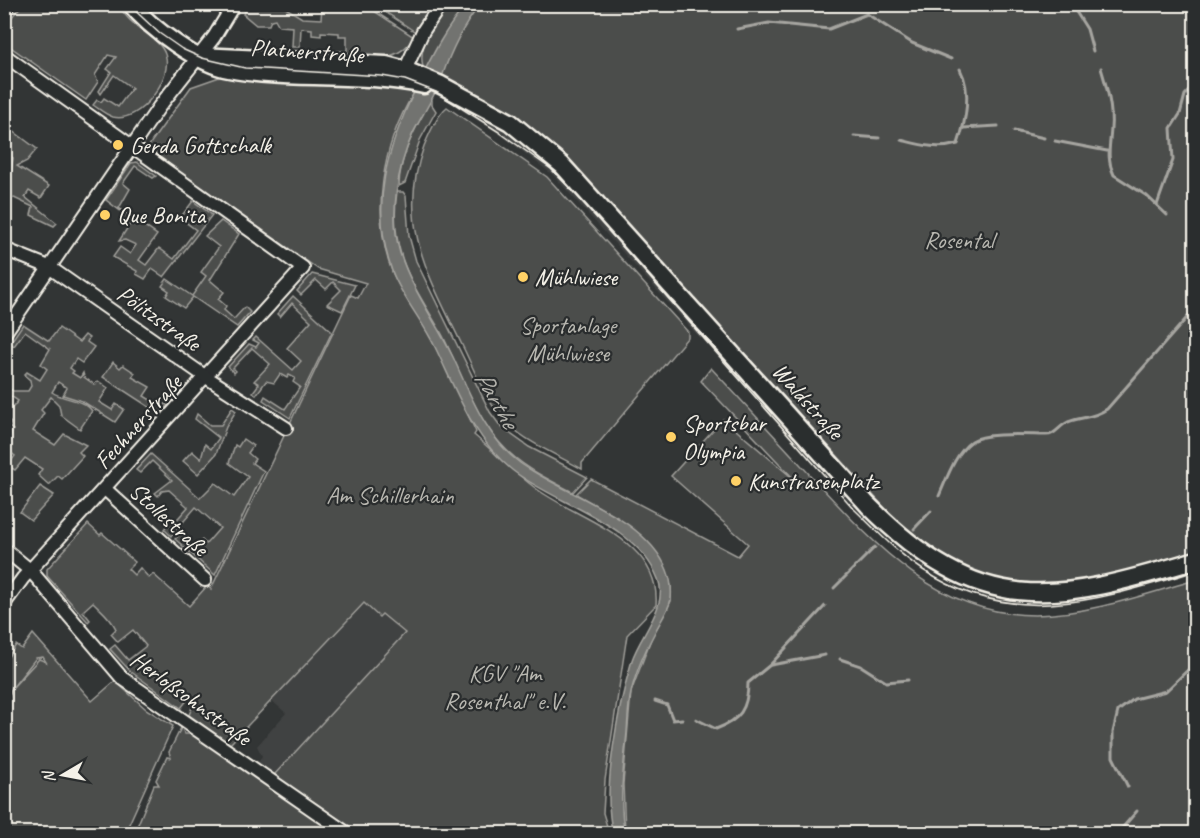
<svg xmlns="http://www.w3.org/2000/svg" width="1200" height="838" viewBox="0 0 1200 838" font-family="Caveat,sans-serif">
<style>
.built{fill:#404242}
.green{fill:#4b4d4c;stroke:#a09f9a;stroke-width:1.5}
.water{fill:#727370;stroke:#a6a5a0;stroke-width:1.5}
.lines{fill:none;stroke-linecap:round;stroke-linejoin:round}
.stream{stroke:#a6a5a0;stroke-width:3}
.street-casing{stroke:#f4f1e8;stroke-width:16}
.secondary-casing{stroke:#f4f1e8;stroke-width:21}
.street{stroke:#2a2d2e;stroke-width:12}
.secondary{stroke:#2a2d2e;stroke-width:16}
.tram{stroke:#f4f1e8;stroke-width:1.5}
.poi-dot{fill:#ffd166;stroke:#2a2d2e;stroke-width:2}
.labels{text-anchor:middle;stroke-width:4.5;stroke-linejoin:round;paint-order:stroke}
.street-label{font-size:24px;fill:#f4f1e8;stroke:#2a2d2e}
.poi-label{font-size:24px;fill:#f4f1e8;stroke:#2a2d2e;text-anchor:start}
.park-label{font-size:24px;fill:#b9b8b1;stroke:#2a2d2e}
.water-label{font-size:26px;font-style:italic;fill:#b3b2ac;stroke:#2a2d2e}
</style>
<rect width="100%" height="100%" fill="#323535"/>
<filter id="ink" filterUnits="userSpaceOnUse"><feTurbulence type="fractalNoise" baseFrequency=".0167" numOctaves="2"/><feDisplacementMap in="SourceGraphic" scale="12" xChannelSelector="R" yChannelSelector="G"/><feConvolveMatrix kernelMatrix="1 2 1 2 8 2 1 2 1" color-interpolation-filters="sRGB"/></filter>
<g filter="url(#ink)">
<!-- built -->
<g class="built">
<polygon points="463,102 544,157 707,332 700,338 553,175 500,134 458,108"/>
<polygon points="364,603 379,617 382,614 405,633 274,775 257,765 262,756 257,746 286,713 271,700"/>
</g>
<!-- green -->
<g class="green">
<path d="M22,5H117C122,10 126,17 132,22C143,33 160,40 165,54C174,77 140,124 113,117C106,115 99,109 93,105L97,100L101,102L104,98L118,107L132,88L114,75L101,94L99,91L111,72L107,69L116,57L108,55L95,75L98,82L86,100L5,43V25Z"/>
<path d="M249,5H281L302,18L321,19L322,7L294,5H365L414,37C396,66 366,58 337,56V51H347V36H339V33L321,32V36L312,35V29L301,28L300,47H292L293,27L279,26L275,19L271,20L269,25H256L243,14Z"/>
<polygon points="389,5 435,5 417,33 384,11"/>
<path d="M449,5H1195V551C1110,576 1032,604 947,560C931,552 917,538 903,528L568,159L515,115L423,67C417,45 436,21 449,5Z"/>
<path d="M225,75L412,88L414,93C382,144 370,217 393,274C403,296 419,315 430,337C447,368 461,400 476,432L474,435C494,452 513,471 534,487C577,520 661,538 656,605L627,635L605,780L603,813L609,833H360L274,775L405,633L382,614L379,617L364,603L230,744L189,715L194,702L188,699L181,708L130,671L110,649L115,645L128,660L146,646L133,630L118,642L111,634L116,629C112,619 102,611 93,602L83,611L90,620L88,622L47,576V569L88,524L100,535L102,533L135,562L128,569L134,575L140,568L149,578L153,574L189,606L207,586L211,589L351,295L358,298L366,283L318,269L150,151L148,148L152,141L191,87Z"/>
<path d="M430,100H432V105L436,111L420,140L405,183L399,186C399,156 417,126 430,100Z"/>
<path d="M447,107L547,177L688,332V337L582,463V469C557,455 528,443 508,424C486,403 475,371 462,345C429,276 396,224 424,146C429,134 437,115 447,107Z"/>
<polygon points="5,125 37,149 27,161 17,166 49,186 41,198 29,191 25,197 57,223 54,226 31,215 33,207 10,196 5,210 13,158 5,154"/>
<polygon points="137,162 156,176 153,178 135,166 123,183 130,189 119,208 157,235 139,260 146,265 159,248 174,259 196,230 180,218 193,201 212,215 164,277 152,269 145,279 136,274 137,271 113,257 120,247 130,254 136,245 125,240 119,241 130,224 120,217 123,213 106,200 131,163"/>
<path d="M397,192H403L406,196L409,236L416,261L490,412L501,427L529,447L587,477L573,492C545,478 518,465 498,441C473,411 460,371 443,336C428,308 408,282 400,251C395,233 394,210 397,192Z"/>
<polygon points="221,221 239,234 210,280 224,292 218,299 226,306 224,310 234,319 245,307 250,312 237,327 193,297 184,308 166,296 169,291 162,286 167,279 192,296 206,276 201,272 219,247 205,236"/>
<polygon points="312,274 355,285 342,311 327,304 341,290 333,282 326,289 316,280 301,295 297,291"/>
<polygon points="293,296 332,332 290,418 263,400 265,396 285,409 300,387 293,382 295,378 289,375 287,378 280,374 274,383 266,381 256,395 253,392 259,384 254,381 270,364 252,348 233,368 236,371 234,373 228,367 249,344 256,347 259,343 253,340 256,337 293,370 301,361 287,348 311,321 292,303 280,317 277,314"/>
<path d="M23,324L49,341L59,328L79,342L85,335L89,338L87,342L94,347L82,363L76,359L70,368L74,371L72,373L80,378L83,373L84,377L95,385L98,381L108,388L99,402L112,410L116,404L124,409L115,422L82,401L63,395L67,388L58,382L52,392C63,400 84,399 92,411L80,429L61,415L59,405L51,397L41,410L44,413L33,431L55,445L64,434L86,445L79,452L83,456L62,479L58,476L49,485L38,475L42,469L25,458L15,470L10,467L5,477L6,468L15,456L5,448L13,430L9,427L11,423L5,418L10,405L13,407L18,401L5,392V385L13,391H28L31,386L30,380L24,375L27,372L40,380L47,369L41,364L50,349L25,331L14,346L10,343Z"/>
<polygon points="113,362 120,368 123,365 135,373 132,377 150,387 144,396 152,401 168,405 160,414 103,377"/>
<path d="M711,368C744,403 777,439 810,475C872,542 936,615 1035,615C1090,614 1143,595 1195,580V833H625L623,784L631,692L651,639L671,601V585L619,518L576,494L591,479L738,556L748,544L671,476L723,419L796,481L701,381Z"/>
<polygon points="232,408 236,411 226,427 216,454 198,474 183,461 192,451 201,459 205,444 211,449 219,438 195,419 197,414 210,425 221,425"/>
<polygon points="243,439 253,446 248,453 255,459 252,463 264,471 215,575 175,539 181,533 196,546 202,540 206,544 220,528 196,507 171,536 164,529 168,524 171,526 188,507 169,490 162,491 158,496 155,493 172,480 152,461 140,473 136,470 151,454 200,498 215,483 234,497 248,477 229,463 235,445 238,447"/>
<polygon points="40,486 54,495 31,520 20,512"/>
<polygon points="33,634 92,701 115,681 146,709 173,726 125,833 5,833 5,703 13,687 39,659 46,662 43,657 36,658 5,697 5,661 16,645 22,649"/>
<polygon points="182,726 184,734 192,734 339,833 134,834 154,785 159,785 156,780 167,757 171,758 169,752"/>
</g>
<!-- water -->
<path class="water" d="M466,5H480C462,27 451,50 442,77C435,96 422,115 413,133C397,168 389,216 400,253C412,290 436,322 453,357C470,394 486,438 520,463C564,495 645,516 667,570C671,580 672,589 671,599C669,610 659,623 654,634C645,651 635,674 631,693C628,705 628,719 627,732C624,765 618,801 625,833H613C601,791 619,704 632,660C640,635 669,606 658,579C636,522 556,505 512,470C472,437 457,392 435,347C423,321 402,298 392,271C369,205 387,148 416,88C431,58 444,30 466,5Z"/>
<g class="lines">
<!-- stream -->
<g class="stream">
<polyline points="1071,4 1087,29 1093,51"/>
<polyline points="737,29 769,23 829,29 867,14 912,43 951,59"/>
<path d="M1101,68C1107,88 1113,108 1111,129C1110,146 1106,158 1114,175L1147,196L1167,215"/>
<polyline points="963,128 998,126"/>
<polyline points="1014,131 1044,138"/>
<polyline points="854,136 879,138"/>
<path d="M901,140C921,145 937,150 958,144C966,120 972,92 960,69"/>
<polyline points="1055,141 1107,151"/>
<polyline points="1157,205 1173,160 1171,128 1180,114 1185,95 1196,83"/>
<path d="M939,496C947,478 955,453 972,441C985,432 1028,435 1045,435C1055,436 1059,426 1068,422C1083,416 1092,419 1107,409L1192,312L1196,304"/>
<polyline points="914,529 931,511"/>
<polyline points="834,588 875,547"/>
<polyline points="840,659 861,666 886,682 908,680"/>
<polyline points="771,665 825,655"/>
<polyline points="655,701 667,705 673,720 682,719"/>
<path d="M696,719L716,729C740,720 748,709 748,683L770,665L825,606"/>
<polyline points="1128,787 1113,757 1113,732 1118,711 1134,699 1166,691 1196,662"/>
<polyline points="1117,834 1137,811"/>
</g>
<!-- street casing -->
<g class="street-casing">
<g id="street">
<polyline points="4,10 9,4"/>
<polyline points="4,55 303,268 23,578 4,604"/>
<polyline points="405,70 423,31 441,4"/>
<polyline points="4,249 49,267 206,377 286,428"/>
<polyline points="4,334 159,107 214,37 234,4"/>
<polyline points="105,489 205,580"/>
<polyline points="4,549 31,571 122,678 348,834"/>
</g>
</g>
<!-- secondary casing -->
<g class="secondary-casing">
<g id="secondary">
<path d="M131,4C150,28 199,64 229,69C293,81 360,71 424,85"/>
<path d="M199,56L386,65L405,70L441,85L510,122L562,165L868,505C981,619 1053,603 1196,560"/>
</g>
</g>
<!-- street -->
<use href="#street" class="street"/>
<!-- secondary -->
<use href="#secondary" class="secondary"/>
<!-- tram -->
<path class="tram" d="M128,4L159,33L182,49L202,58L245,68L382,76L405,80L436,92L499,132L551,169L585,204L854,509C876,530 897,553 923,570C1013,630 1101,599 1196,571"/>
</g>
</g>
<!-- markers -->
<g class="poi-dot">
<circle cx="118" cy="145" r="6"/>
<circle cx="105" cy="215" r="6"/>
<circle cx="523" cy="277" r="6"/>
<circle cx="671" cy="437" r="6"/>
<circle cx="736" cy="481" r="6"/>
</g>
<g class="labels">
<!-- street labels -->
<g class="street-label">
<text transform="translate(307 51) rotate(4)" y="8">Platnerstraße</text>
<text transform="translate(159 318) rotate(35)" y="8">Pölitzstraße</text>
<text transform="translate(808 401) rotate(48)" y="8">Waldstraße</text>
<text transform="translate(138 422) rotate(-48)" y="8">Fechnerstraße</text>
<text transform="translate(169 519) rotate(42)" y="8">Stollestraße</text>
<text transform="translate(191 698) rotate(36)" y="8">Herloßsohnstraße</text>
</g>
<!-- poi labels -->
<g class="poi-label">
<text x="130" y="153">Gerda Gottschalk</text>
<text x="117" y="223">Que Bonita</text>
<text x="535" y="285">Mühlwiese</text>
<text x="683" y="431">Sportsbar<tspan x="683" dy="28">Olympia</tspan></text>
<text x="748" y="489">Kunstrasenplatz</text>
</g>
<!-- park labels -->
<g class="park-label">
<text x="959" y="248">Rosental</text>
<text x="568" y="333">Sportanlage<tspan x="568" dy="28">Mühlwiese</tspan></text>
<text x="390" y="503">Am Schillerhain</text>
<text x="505" y="681">KGV "Am<tspan x="505" dy="28">Rosenthal" e.V.</tspan></text>
</g>
<!-- water labels -->
<g class="water-label">
<text transform="translate(497 399) rotate(60)" y="9">Parthe</text>
</g>
</g>
<!-- margin -->
<rect width="1200" height="838" fill="none" stroke="#2a2d2e" stroke-width="24"/>
<rect x="12" y="12" width="1176" height="814" fill="none" stroke="#f4f1e8" stroke-width="2" filter="url(#ink)"/>
<!-- north arrow -->
<g transform="translate(63 775) rotate(260)" stroke="#2a2d2e" stroke-width="4.5" paint-order="stroke">
<path d="M0-4.5L10 22L0 15L-10 22Z" fill="#f4f1e8"/>
<text y="-9" font-size="16" font-weight="bold" text-anchor="middle" fill="#f4f1e8">N</text>
</g>
</svg>
